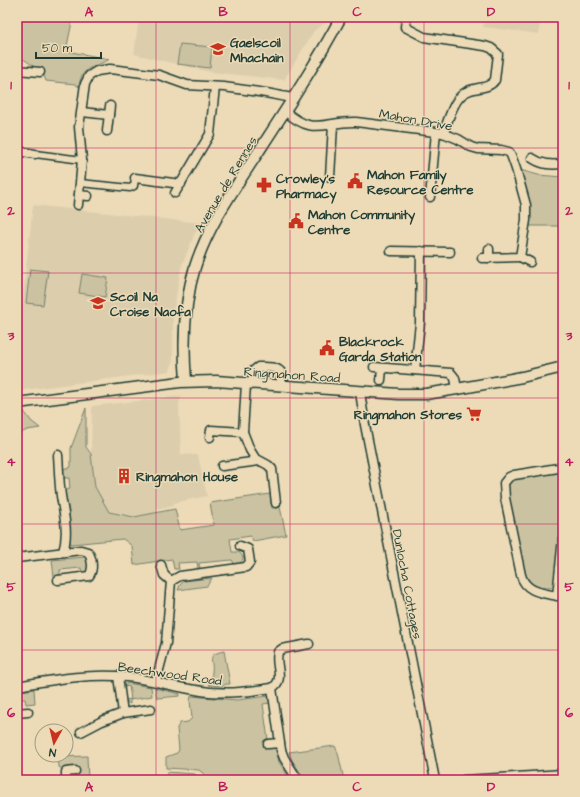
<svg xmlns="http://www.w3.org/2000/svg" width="580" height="797" viewBox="0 0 580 797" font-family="'Architects Daughter',sans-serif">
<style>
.built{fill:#dccead}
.green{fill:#cbc2a2;stroke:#75806b}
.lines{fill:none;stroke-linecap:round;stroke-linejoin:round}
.pedestrian-casing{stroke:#1f3d34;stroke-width:9}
.minor-casing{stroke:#1f3d34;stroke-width:11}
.tertiary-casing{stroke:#1f3d34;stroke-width:13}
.pedestrian{stroke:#eddbb8;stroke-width:6}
.minor{stroke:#eddbb8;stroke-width:8}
.tertiary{stroke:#eddbb8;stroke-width:10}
.grid{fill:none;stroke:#c2185b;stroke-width:1;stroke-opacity:0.55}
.labels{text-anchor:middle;stroke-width:3;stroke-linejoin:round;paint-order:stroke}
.poi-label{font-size:13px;font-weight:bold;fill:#1f3d34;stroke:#eddbb8;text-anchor:start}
.street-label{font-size:13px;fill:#1f3d34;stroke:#eddbb8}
.neatline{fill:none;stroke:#c2185b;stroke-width:1.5}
.grid-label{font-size:13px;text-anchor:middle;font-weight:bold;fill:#c2185b}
</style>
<rect width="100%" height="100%" fill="#eddbb8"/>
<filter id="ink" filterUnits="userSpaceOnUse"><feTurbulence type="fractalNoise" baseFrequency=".025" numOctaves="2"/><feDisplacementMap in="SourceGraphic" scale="8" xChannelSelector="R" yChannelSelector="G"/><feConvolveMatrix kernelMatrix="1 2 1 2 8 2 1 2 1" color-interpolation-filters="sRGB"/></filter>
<g filter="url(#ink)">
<!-- built -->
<g class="built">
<polygon points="139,17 328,17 327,21 314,31 284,80 210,72 134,54"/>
<polygon points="485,17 540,17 539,34 483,27"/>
<polygon points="33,205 202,223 198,231 195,233 181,268 173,314 173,360 170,371 17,391 17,348"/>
<polygon points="182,396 179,404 181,454 198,455 207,496 174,503 174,505 156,509 157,513 134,517 109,512 100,499 94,482 91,454 92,406"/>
</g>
<!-- green -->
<g class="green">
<path d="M17,17H73L66,51L110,59C95,68 81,65 79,87L75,84L46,81L41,69C29,67 30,59 17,58Z"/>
<polygon points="180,44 212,47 210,68 177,64"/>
<polygon points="520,170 538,175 563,177 563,226 529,226 529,205"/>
<polygon points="30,269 48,271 43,305 26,303"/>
<polygon points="82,274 108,278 105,297 79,293"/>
<path d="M86,408V447L91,454L95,487L109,512L134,517L175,509L180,530L214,525L210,503L270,494L272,508L280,507L286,535L253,541L251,536L230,539L232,552H239L243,557C243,562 240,564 235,565L232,560L199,563L200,569H198L197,562L178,563L179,569H174L172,559L134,565L132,546L123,539L71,544L70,541L69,512L64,490L70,489L69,478H63V470L65,468H70L71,466V448Z"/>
<polygon points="17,410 23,410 31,421 40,428 27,430 17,435"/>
<path d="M553,472L562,473L563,475V499L555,579L553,586L550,588C535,588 529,584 524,570L508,494C508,489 507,485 511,480Z"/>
<path d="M85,557C88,561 89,569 85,573L82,574L81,568L60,570V576L54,577L52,560Z"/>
<polygon points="212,578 207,586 178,590 180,585 184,581"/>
<path d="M224,651L230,684H226L223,686L209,685C210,681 212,677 212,672C214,660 205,655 224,651Z"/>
<polygon points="127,683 151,687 152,696 130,700 130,704 127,702 126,700 131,699 129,686 125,687"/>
<polygon points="155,688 180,694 180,696 157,698"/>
<polygon points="34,689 35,703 26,704 25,699 19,699 20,706 18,706 18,694 21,691"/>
<polygon points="191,696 237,700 269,696 270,703 263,704 268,740 265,741 267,748 275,747 278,750 279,753 277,754 279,762 291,780 205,780 204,774 199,770 166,768 166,757 177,753 179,750 177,728 180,723 188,722 192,718 190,701"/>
<polygon points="335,746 338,753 344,780 305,780 292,760 289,752"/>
<polygon points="87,756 88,780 68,780 68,776 77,774 77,767 60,768 59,767 58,757"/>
<polygon points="167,772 195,774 201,780 167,780"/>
</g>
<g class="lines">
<!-- pedestrian casing -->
<g class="pedestrian-casing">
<g id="pedestrian">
<polyline points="35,154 82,160"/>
<polyline points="80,183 130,188 134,186 135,178"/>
</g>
</g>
<!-- minor casing -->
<g class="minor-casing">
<g id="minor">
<path d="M406,19L405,27L424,37L430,38L485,46L491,48L498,54L495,80C488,90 476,86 466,92C453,99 449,120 443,133"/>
<polyline points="17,70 40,72"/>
<path d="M285,111C314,137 324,121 356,122L443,133L458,139L471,147L478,149L501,150L509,152L511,155L516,169L526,205V220L520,257L482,258"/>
<polyline points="82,112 109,115"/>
<polyline points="107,131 110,106"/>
<polyline points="17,151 35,154"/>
<path d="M532,158C542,165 551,165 563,164"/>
<polyline points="330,177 333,125"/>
<polyline points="135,178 181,184"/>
<polyline points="175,193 210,134 215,87"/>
<polyline points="79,195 88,196"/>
<polyline points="430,197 436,132"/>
<polyline points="78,205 82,160 79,127 85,84 89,76 97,71 110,69 159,75 187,85 224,87 266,93 292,98"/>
<polyline points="489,249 489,258"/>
<polyline points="391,251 450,252"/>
<polyline points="520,257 530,262"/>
<polyline points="374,367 451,373 455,378 457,389"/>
<polyline points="415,370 420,323 421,251"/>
<polyline points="381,380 382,368"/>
<polyline points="246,384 243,432 250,450 255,458 268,465 272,469 276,503"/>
<path d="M253,384V371L258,367C265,367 276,366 281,372V386"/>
<polyline points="360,392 365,425 435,780"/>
<polyline points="210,437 211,430 243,432"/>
<path d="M58,455C59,468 59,482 61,496C64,515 69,533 63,552"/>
<polyline points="222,466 259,461"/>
<path d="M563,469L558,468L514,475L509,477L504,483L505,498L521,575C525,592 543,593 557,596L563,538"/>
<path d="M17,558L81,550L88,552C92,558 94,569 89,576L58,580"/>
<polyline points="161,565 164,575 171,581"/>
<polyline points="118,676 123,713 151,709"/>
<polyline points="156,681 166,643 171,581 180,576 246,567 250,562 248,549 240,546"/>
<path d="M17,686C53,680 90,673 127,677C150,679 172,687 196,690C221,695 246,692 272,688"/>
<polyline points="17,713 28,712"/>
<polyline points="81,732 102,721 123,713"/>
<polyline points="268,744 280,743"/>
<polyline points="66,780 66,772 75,771"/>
<path d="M298,780L284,758L281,750L272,688C286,680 274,665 278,652L282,649L309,644"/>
<polyline points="464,780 563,774"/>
</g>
</g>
<!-- tertiary casing -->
<g class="tertiary-casing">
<g id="tertiary">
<path d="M186,381C183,345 184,303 195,267C208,225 235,188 259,151C287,108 317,62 341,17"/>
<polyline points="17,403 180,382 216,381 399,394 426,394 457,389 522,377 563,367"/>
</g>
</g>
<!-- pedestrian -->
<use href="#pedestrian" class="pedestrian"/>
<!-- minor -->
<use href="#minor" class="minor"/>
<!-- tertiary -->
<use href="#tertiary" class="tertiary"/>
</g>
</g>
<!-- grid -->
<path class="grid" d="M156,17V780M290,17V780M424,17V780M17,148H563M17,273H563M17,398H563M17,524H563M17,650H563"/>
<!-- icons -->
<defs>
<g id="school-bare" transform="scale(1.2)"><path d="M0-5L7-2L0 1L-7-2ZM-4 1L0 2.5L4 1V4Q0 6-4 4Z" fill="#c8321e" stroke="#eddbb8" stroke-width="2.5" paint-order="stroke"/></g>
<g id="civic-bare" transform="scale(1.2)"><path d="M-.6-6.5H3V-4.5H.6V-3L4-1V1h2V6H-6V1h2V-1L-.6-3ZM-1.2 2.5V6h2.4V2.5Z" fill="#c8321e" stroke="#eddbb8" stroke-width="2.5" paint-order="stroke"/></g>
<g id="pharmacy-bare" transform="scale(1.2)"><path d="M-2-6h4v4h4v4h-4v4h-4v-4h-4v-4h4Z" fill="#c8321e" stroke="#eddbb8" stroke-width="2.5" paint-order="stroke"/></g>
<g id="supermarket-bare" transform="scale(1.2)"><path d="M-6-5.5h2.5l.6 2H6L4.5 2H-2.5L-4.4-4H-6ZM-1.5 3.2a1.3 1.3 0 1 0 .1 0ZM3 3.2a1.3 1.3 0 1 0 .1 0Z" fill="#c8321e" stroke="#eddbb8" stroke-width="2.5" paint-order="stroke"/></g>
<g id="building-bare" transform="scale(1.2)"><path d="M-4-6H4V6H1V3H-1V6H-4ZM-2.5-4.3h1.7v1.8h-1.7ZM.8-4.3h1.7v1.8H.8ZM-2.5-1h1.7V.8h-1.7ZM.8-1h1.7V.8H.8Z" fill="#c8321e" stroke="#eddbb8" stroke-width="2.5" paint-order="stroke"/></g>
</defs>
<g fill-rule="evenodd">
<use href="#school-bare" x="218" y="49"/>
<use href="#civic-bare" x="355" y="181"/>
<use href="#pharmacy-bare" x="264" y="185"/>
<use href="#civic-bare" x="296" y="221"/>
<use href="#school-bare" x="98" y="303"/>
<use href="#civic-bare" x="327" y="348"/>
<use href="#supermarket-bare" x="474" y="414"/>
<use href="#building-bare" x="124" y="476"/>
</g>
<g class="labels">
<!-- poi labels -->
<g class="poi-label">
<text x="230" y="47">Gaelscoil<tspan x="230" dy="15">Mhachain</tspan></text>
<text x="367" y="179">Mahon Family<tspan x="367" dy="15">Resource Centre</tspan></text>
<text x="276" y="183">Crowley's<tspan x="276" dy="15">Pharmacy</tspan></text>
<text x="308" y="219">Mahon Community<tspan x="308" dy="15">Centre</tspan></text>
<text x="110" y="301">Scoil Na<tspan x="110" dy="15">Croise Naofa</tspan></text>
<text x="339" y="346">Blackrock<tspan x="339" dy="15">Garda Station</tspan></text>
<text x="462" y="419" text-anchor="end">Ringmahon Stores</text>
<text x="136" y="481">Ringmahon House</text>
</g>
<!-- street labels -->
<g class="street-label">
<text transform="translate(416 119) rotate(10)" y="5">Mahon Drive</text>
<text transform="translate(225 184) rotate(-59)" y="5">Avenue de Rennes</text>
<text transform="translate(292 374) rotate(4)" y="5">Ringmahon Road</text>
<text transform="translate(408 584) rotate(79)" y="5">Dunlocha Cottages</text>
<text transform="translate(170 673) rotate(8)" y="5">Beechwood Road</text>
</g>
</g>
<!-- margin -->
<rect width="580" height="797" fill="none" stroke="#eddbb8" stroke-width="44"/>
<!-- north arrow -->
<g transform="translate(54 743) rotate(188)"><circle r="19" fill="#eddbb8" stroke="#9b9c83"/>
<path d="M0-3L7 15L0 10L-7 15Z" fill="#c8321e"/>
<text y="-6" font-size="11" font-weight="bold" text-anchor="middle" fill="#1f3d34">N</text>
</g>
<!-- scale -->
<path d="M36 52v6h65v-6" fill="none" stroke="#1f3d34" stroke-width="2"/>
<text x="42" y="52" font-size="12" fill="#1f3d34" stroke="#eddbb8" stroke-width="3" paint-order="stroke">50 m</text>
<rect x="22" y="22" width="536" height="753" class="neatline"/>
<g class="grid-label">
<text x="89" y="16">A</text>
<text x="223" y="16">B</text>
<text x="357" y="16">C</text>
<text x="491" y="16">D</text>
<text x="11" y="89">1</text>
<text x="569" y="89">1</text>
<text x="11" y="215">2</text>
<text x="569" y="215">2</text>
<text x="11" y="340">3</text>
<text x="569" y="340">3</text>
<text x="11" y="466">4</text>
<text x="569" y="466">4</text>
<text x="11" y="591">5</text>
<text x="569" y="591">5</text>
<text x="11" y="717">6</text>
<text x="569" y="717">6</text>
<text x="89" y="791">A</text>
<text x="223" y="791">B</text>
<text x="357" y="791">C</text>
<text x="491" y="791">D</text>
</g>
</svg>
